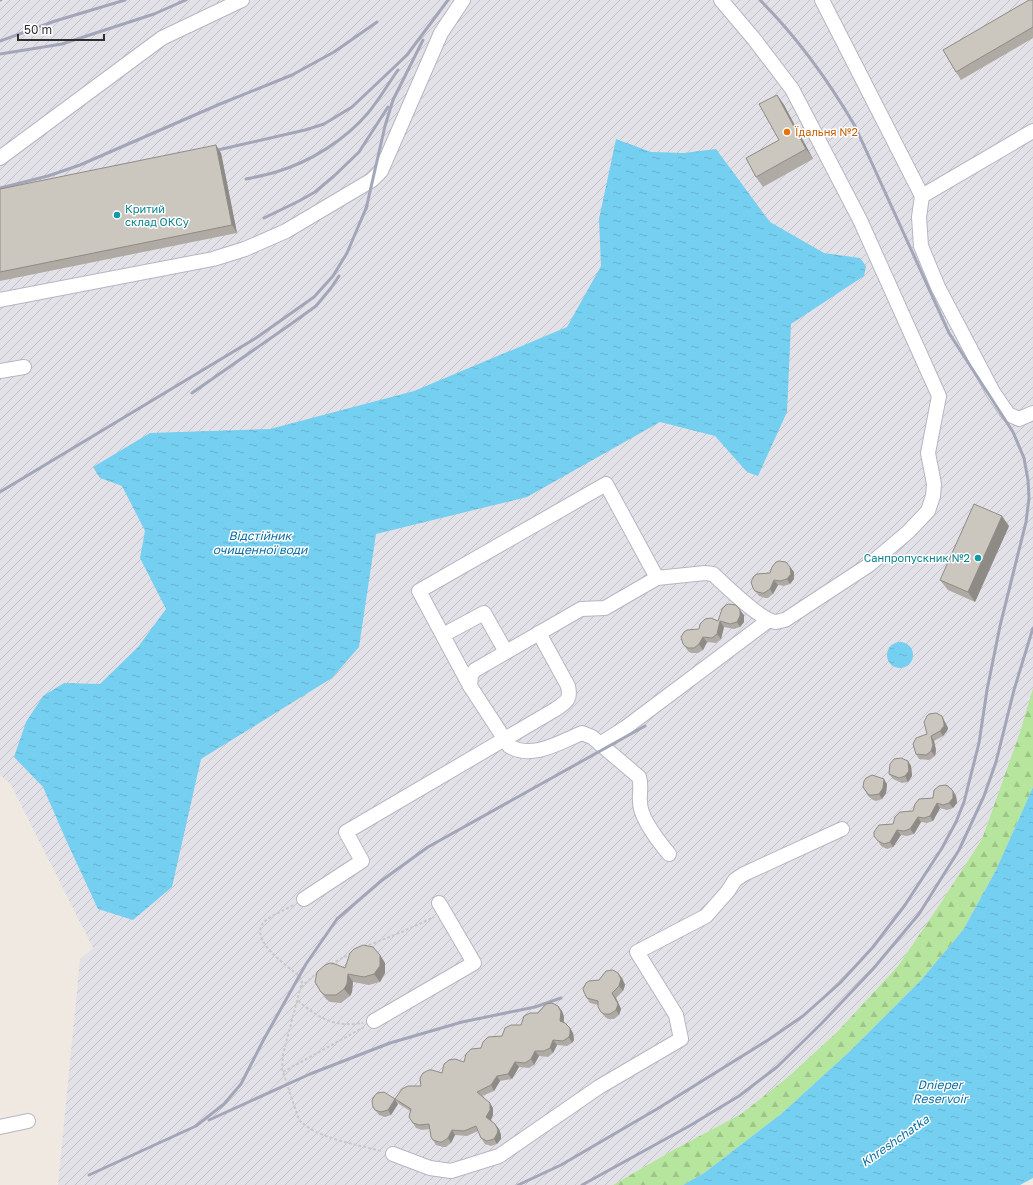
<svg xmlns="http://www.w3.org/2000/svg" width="1033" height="1185" viewBox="0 0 1033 1185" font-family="'Golos Text',sans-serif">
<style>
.industrial{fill:url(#industrial-furrows)}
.forest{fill:url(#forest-firs)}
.water{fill:url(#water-ripples)}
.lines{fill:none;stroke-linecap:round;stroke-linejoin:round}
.minor-casing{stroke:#b4b7c1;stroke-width:16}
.path{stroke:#c9c9c9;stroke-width:2;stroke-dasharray:3 2;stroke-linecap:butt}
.minor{stroke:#fff;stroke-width:14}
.rail{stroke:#a3a6b8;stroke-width:3}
.wall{fill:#afaba4}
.shaded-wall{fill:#8e8b86}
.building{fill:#cbc7bf;stroke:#8e8b86}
.food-dot{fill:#e8710a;stroke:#fff;stroke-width:1.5}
.culture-dot{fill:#0f9aa8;stroke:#fff;stroke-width:1.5}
.labels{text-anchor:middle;stroke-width:3;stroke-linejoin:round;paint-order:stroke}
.food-label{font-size:11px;fill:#c56008;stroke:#fff;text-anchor:start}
.culture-label{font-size:11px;fill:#0d838f;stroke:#fff;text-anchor:start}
.water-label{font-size:12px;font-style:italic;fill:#0d6fa3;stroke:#fff}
</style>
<defs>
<pattern id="industrial-furrows" width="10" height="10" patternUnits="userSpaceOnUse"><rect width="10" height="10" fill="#e3e1e8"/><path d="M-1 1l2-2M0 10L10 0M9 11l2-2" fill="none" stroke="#c3c1c7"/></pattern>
<pattern id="forest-firs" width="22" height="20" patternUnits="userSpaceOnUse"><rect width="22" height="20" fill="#b6e59e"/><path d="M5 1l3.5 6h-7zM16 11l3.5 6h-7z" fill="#9dc588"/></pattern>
<pattern id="water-ripples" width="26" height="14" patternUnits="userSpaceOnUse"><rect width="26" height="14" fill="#75cff0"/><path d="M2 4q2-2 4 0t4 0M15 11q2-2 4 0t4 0" fill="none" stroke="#66b2ce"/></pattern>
</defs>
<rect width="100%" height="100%" fill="#efe9e1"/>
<!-- industrial -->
<polygon class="industrial" points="7,0 1033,0 1033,688 1020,732 982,839 936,910 898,966 838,1031 788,1077 741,1114 675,1149 613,1185 58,1185 80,960 93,948 10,783 0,775 0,4"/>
<!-- forest -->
<polygon class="forest" points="1033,688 1033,787 996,870 963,930 921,980 849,1052 781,1114 704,1173 683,1185 613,1185 675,1149 741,1114 788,1077 838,1031 898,966 936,910 982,839 1020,732"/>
<!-- water -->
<g class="water">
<polygon points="616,139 651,152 684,153 716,149 770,222 824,253 860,258 866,266 864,276 791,324 787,412 758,476 747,472 715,436 660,422 527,497 376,534 359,647 332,678 201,759 172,887 133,920 98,909 66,840 43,787 14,757 26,722 43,696 64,683 100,684 138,647 166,609 140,558 145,531 122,486 100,478 93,467 150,433 270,429 414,391 567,327 601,266 599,219"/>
<circle cx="900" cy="655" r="13"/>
<polygon points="1033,787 1033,1178 1020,1185 683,1185 704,1173 781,1114 849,1052 921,980 963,930 996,870"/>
</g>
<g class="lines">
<!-- minor casing -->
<g class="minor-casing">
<g id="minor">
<polyline points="822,0 922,196 1033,131"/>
<polyline points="0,158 162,38 242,0"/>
<polyline points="922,196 919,217 921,246 938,287 993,392 1008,414 1019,419 1033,413"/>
<polyline points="0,300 213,259 245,249 286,231 372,180 381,171 441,33 463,0"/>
<polyline points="0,371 24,367"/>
<polyline points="443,635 484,613 506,652"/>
<polyline points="470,686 419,591 606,484 657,578"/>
<polyline points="600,744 625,728 769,620"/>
<path d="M669,854C659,842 640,818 640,802C639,793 642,786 639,777L592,737L582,733C560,742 532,760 509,746L470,686L471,675L475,670L581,609L605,608L657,578L705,573L713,574C725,585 761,621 776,622C778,622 782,620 785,620L869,565L908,532L928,511L933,496L934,484L928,453L939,396L860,220L792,89L754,39L721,0"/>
<path d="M304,899L362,861L346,832L556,709C567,701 571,700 568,686L539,633"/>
<polyline points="374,1021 474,963 439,903"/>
<polyline points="0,1127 28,1121"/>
<polyline points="393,1154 430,1168 451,1171 499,1156 599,1087 681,1039 676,1015 637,952 706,916 728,891 735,880 744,874 842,829"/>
</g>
</g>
<!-- path -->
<g class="path">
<path d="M293,905C285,910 272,915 265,921C246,939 288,966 299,976L302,982L283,1054L282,1069L299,1120C318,1139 356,1144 381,1151"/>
<polyline points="364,947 402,932 434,917"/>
<polyline points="331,964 352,953"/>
<polyline points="301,987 318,972"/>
<path d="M298,1001C312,1012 327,1024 347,1024C352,1025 358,1023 363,1023"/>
<polyline points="283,1072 364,1027"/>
</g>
<!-- minor -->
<use href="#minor" class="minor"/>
<!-- rail -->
<g class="rail">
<polyline points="0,0 1,0"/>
<polyline points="0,41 55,21 125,0"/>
<polyline points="0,54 62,44 154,14 186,0"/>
<polyline points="209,152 305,130 324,124 352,107 407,55 448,0"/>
<path d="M246,179C256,177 266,175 276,172C310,162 345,140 368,113C379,100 388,84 398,70"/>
<polyline points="0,188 48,176 80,165 220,104 292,75 334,52 377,22"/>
<polyline points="366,209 385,126 393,100 423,40"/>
<polyline points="264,218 299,201 315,192 334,176 359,152 388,107"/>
<polyline points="192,393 291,324 316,306 331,288 339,276"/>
<polyline points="0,492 256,338 314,297 333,276 347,253 367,206"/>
<polyline points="209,1120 310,1074 390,1043 462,1022 535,1007 561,998"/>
<polyline points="89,1175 196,1126 224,1104 241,1084 264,1039 306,964 337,919 381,881 428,847 645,726"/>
<path d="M518,1185L561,1165L657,1109L768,1040L803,1016L840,983L873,947L905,905L942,848L956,822L964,802L979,743L987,690L1000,626L1026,522L1029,498L1028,480L1024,458L1013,432L949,333L855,126C828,80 797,37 760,0"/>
<polyline points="582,1185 691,1125 739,1096 777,1067 822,1023 873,969 919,914 959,850 984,796 996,762 1014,690 1033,628"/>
</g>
</g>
<!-- wall -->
<g class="wall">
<polygon points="1033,0 1033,38 961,80 956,72"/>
<polygon points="777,95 784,105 813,159 763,187 756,177 779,140"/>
<polygon points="221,153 237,233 0,281 0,189"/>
<polygon points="1009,526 975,602 948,590 940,580"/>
<polygon points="790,567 794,572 794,579 790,584 784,586 778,585 773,594 768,598 765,598 759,596 753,588 770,573"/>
<polygon points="744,615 744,622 740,627 734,629 724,627 721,639 716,643 707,642 703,650 698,653 691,653 688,651 683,644 699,629 718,621"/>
<polygon points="945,722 948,728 947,731 943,736 934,741 936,750 935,756 929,760 919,759 916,754 927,734"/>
<polygon points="908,761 911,766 912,776 908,782 902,783 893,779 889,774"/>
<polygon points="887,784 886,793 882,799 876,801 873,800 868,796 865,790"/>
<polygon points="953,791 956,796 957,803 953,808 947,810 940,808 933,821 927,823 921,822 914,834 907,836 901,835 893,847 887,849 881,846 878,841 893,824 933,798"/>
<polygon points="380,955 385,963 385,973 380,982 369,985 353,982 352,992 350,996 341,1003 330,1002 326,999 321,992 345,968"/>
<polygon points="622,978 625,985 623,991 616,998 621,1009 619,1015 614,1019 608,1019 605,1017 601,1012 598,1005 590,1003 587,998 599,980"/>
<polygon points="558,1006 562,1011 564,1017 564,1022 570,1028 573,1033 574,1040 572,1043 567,1046 557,1045 553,1053 548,1057 539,1056 534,1065 529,1068 519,1067 512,1079 500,1081 494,1091 482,1096 493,1108 493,1115 491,1120 499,1129 501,1135 501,1139 497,1144 491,1146 485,1144 481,1138 478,1131 467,1136 455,1135 451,1143 446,1147 443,1147 436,1145 431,1137 430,1129 422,1130 416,1128 413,1123 410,1111 399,1104 395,1099 421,1086 442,1073 464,1062 481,1048 521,1025 538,1013"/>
<polygon points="398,1104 391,1115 385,1117 379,1115 373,1107"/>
</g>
<!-- shaded-wall -->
<g class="shaded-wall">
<polygon points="777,95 784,105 813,159 806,149"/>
<polygon points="216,145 221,153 237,233 232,225"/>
<polygon points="1002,516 1009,526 975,602 968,592"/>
<polygon points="790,567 794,572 794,579 790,584 787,579"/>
<polygon points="774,580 778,585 773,594 770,589"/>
<polygon points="740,610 744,615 744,622 740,627 737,622"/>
<polygon points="720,621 724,627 721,639 717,634"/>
<polygon points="703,637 707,642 703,650 699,644"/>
<polygon points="942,716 948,728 947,731 943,736 940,731"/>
<polygon points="931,736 934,741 936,750 935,756 931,751"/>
<polygon points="908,761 911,766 912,776 908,782 905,776"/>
<polygon points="884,779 887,784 886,793 882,799 879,794"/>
<polygon points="953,791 956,796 957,803 953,808 949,803"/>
<polygon points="937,803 940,808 933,821 930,816"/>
<polygon points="918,817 921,822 914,834 910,829"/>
<polygon points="897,830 901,835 893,847 890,842"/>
<polygon points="380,955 385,963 385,973 380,982 374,974"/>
<polygon points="618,973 622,978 625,985 623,991 619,986"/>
<polygon points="348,974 353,982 352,992 350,996 344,989"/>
<polygon points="612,993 616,998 621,1009 619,1015 616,1010"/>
<polygon points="558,1006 562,1011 564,1017 563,1026 560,1021"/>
<polygon points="570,1028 573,1033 574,1040 572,1043 569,1037"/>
<polygon points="553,1040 557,1045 553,1053 550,1048"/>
<polygon points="535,1051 539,1056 534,1065 531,1059"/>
<polygon points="515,1062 519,1067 512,1079 508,1074"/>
<polygon points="497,1076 500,1081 494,1091 491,1085"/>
<polygon points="395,1099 398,1104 391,1115 388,1110"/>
<polygon points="490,1103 493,1108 493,1115 490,1122 486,1117"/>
<polygon points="495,1124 499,1129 501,1135 501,1139 497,1144 494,1139"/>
<polygon points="452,1130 455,1135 451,1143 448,1138"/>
</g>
<!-- building -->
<g class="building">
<polygon points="1029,0 1033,0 1033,27 956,72 943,50"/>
<polygon points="777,95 806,149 756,177 746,158 779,140 759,104"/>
<polygon points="216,145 232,225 0,272 0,189"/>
<polygon points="974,504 1002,516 968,592 940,580"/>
<polygon points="779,561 786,562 790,567 791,574 787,579 780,581 774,580 770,589 764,593 761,593 755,591 753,588 751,582 754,576 757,574 770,573 772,567 776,562"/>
<polygon points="729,604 736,605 740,610 740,616 737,622 730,624 720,621 717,634 712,638 703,637 699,644 694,648 688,648 685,646 683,644 681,637 684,632 687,630 699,629 700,624 705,619 711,618 718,621 722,609 726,605"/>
<polygon points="936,713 942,716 944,723 944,726 940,731 931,736 933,745 931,751 926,755 916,754 913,744 916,738 927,734 924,722 927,716 929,714"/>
<polygon points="901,758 908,761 909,771 905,776 899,778 889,774 890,764 894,759"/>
<polygon points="872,775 884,779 883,788 879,794 873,795 869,795 865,790 863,787 864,781 866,778"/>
<polygon points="945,785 948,786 953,791 953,798 949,803 943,805 937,803 930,816 924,818 918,817 910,829 904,831 897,830 890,842 884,844 878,841 874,836 874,832 879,825 893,824 895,817 900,812 913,811 915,804 919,799 933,798 934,790 939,786"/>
<polygon points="363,945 373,947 380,955 380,966 374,974 364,977 348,974 347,984 344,989 336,995 325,995 321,992 315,982 317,972 325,965 330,963 335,964 345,968 350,953 354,949"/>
<polygon points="613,970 618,973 621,979 619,986 612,993 618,1004 616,1010 610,1014 604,1014 601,1012 598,1007 598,1001 587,998 584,992 583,989 586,983 589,981 599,980 606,971"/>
<polygon points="552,1003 558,1006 561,1012 560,1021 565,1023 570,1028 570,1034 569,1037 563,1041 553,1040 550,1048 544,1051 535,1051 531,1059 525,1063 515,1062 508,1074 497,1076 491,1085 477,1092 490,1103 490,1110 486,1117 495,1124 498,1130 497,1134 494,1139 487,1141 481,1138 476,1126 464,1131 452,1130 448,1138 442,1142 439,1142 433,1140 431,1137 429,1124 419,1125 413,1123 409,1117 411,1109 395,1099 402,1089 408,1086 421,1086 420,1078 423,1073 429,1070 432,1070 442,1073 444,1064 449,1060 455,1059 464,1062 466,1054 471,1049 481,1048 483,1042 488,1037 502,1036 505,1028 511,1025 521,1025 524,1016 530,1013 538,1013 546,1004"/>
<polygon points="384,1092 395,1099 388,1110 381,1112 375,1110 373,1107 372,1101 373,1098 377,1093"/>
</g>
<!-- markers -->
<circle class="food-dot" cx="787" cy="132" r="4"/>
<g class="culture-dot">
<circle cx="117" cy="215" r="4"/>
<circle cx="978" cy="558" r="4"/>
</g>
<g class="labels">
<!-- food labels -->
<g class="food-label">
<text x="795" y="136">Їдальня №2</text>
</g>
<!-- culture labels -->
<g class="culture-label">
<text x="125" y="213">Критий<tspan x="125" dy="13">склад ОКСу</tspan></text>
<text x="970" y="562" text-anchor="end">Санпропускник №2</text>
</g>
<!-- water labels -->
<g class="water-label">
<text x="260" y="540">Відстійник<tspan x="260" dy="14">очищенної води</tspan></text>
<text x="940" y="1089">Dnieper<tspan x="940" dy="14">Reservoir</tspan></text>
<text transform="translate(895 1141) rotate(-35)" y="4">Khreshchatka</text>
</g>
</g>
<!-- scale -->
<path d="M18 34v6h86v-6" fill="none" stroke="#2e2e2e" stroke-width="2"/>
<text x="24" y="34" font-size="12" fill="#2e2e2e" stroke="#ffffff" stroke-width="3" paint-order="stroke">50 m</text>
</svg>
